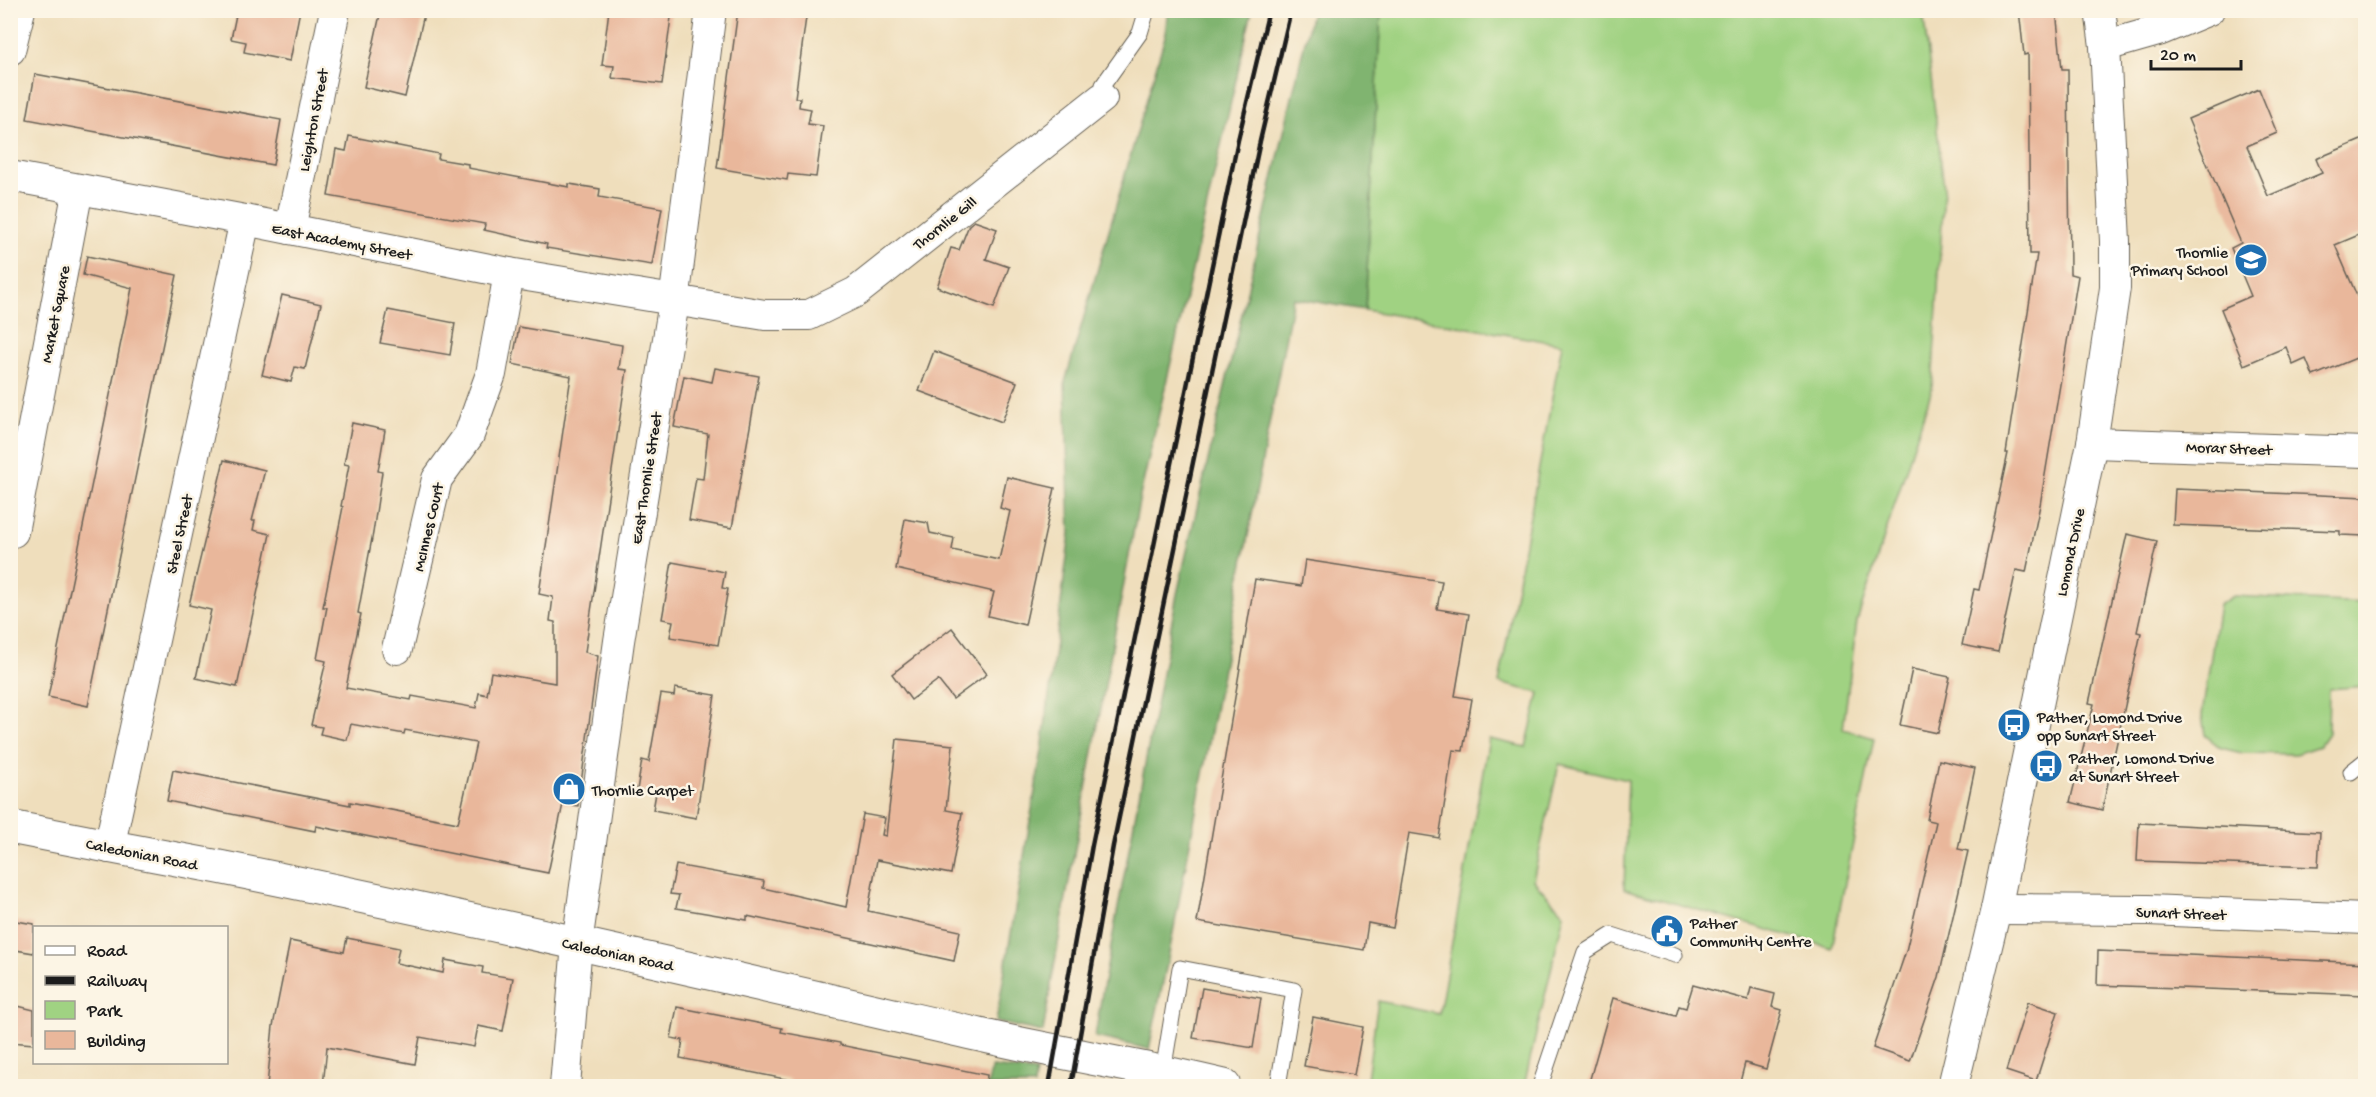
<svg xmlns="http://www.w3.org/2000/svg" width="2376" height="1097" viewBox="0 0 2376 1097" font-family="'Gochi Hand',sans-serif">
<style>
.green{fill:#a0d282;stroke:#5e774f;stroke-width:1.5}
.forest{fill:#80b470;stroke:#4e6846;stroke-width:1.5}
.building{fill:#e9b79b}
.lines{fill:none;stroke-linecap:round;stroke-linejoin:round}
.lane-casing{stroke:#666054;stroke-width:17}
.street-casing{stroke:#666054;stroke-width:32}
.secondary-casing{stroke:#666054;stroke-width:35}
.lane{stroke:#fff;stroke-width:15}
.street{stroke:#fff;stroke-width:30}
.secondary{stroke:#fff;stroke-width:33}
.rail{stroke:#1c1c1c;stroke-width:4.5}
.labels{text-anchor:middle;stroke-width:5;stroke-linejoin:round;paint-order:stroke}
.street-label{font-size:16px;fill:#1c1c1c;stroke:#fcf5e5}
.poi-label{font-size:16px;fill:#1c1c1c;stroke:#fcf5e5;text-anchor:start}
</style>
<rect width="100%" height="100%" fill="#fcf5e5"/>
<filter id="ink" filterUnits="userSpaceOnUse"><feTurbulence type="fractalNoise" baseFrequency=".0167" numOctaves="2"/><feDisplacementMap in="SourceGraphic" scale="12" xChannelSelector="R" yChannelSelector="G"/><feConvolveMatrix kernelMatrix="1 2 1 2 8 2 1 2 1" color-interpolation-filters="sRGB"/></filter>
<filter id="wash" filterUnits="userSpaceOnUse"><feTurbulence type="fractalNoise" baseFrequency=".008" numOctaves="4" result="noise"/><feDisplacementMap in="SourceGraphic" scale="24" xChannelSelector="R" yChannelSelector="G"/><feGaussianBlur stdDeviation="1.35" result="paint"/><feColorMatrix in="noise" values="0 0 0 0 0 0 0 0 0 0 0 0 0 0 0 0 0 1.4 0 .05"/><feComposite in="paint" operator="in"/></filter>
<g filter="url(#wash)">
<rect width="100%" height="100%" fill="#efdebc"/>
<!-- green -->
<g class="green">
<polygon points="1381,11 1923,11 1944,188 1932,389 1857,621 1843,729 1874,738 1832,948 1624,889 1628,780 1559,764 1533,880 1564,914 1524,1086 1366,1086 1378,1001 1439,1014 1489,739 1526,747 1539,693 1499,683 1562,344 1365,310"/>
<polygon points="2233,596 2365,603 2365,686 2329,689 2328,733 2319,746 2295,754 2242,753 2221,748 2205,735 2202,715 2219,605"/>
</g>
<!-- forest -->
<g class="forest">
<polygon points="1167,11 1252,11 1140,496 1065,903 1043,1032 996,1022 1042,750 1070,533 1065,382 1166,33"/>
<polygon points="1312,11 1381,11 1365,310 1293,298 1169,954 1149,1049 1095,1037 1102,993 1177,594"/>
<polygon points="992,1067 1036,1072 1034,1086 987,1086"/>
</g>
<g id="blocks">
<!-- building -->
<g class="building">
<polygon points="237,10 300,10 290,61 244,52 246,42 231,39"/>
<polygon points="381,10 425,10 405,97 364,87"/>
<polygon points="609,10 672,10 662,84 612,78 614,66 602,65"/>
<polygon points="738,10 807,10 795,98 800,98 799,107 811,109 808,124 823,126 816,177 788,174 787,180 717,168"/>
<polygon points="2019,10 2056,10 2062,69 2068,69 2070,274 2078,276 2040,505 2026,572 2016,570 1998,652 1962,645 1974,589 1979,590 2008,453 2006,453 2037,254 2030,254 2028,54 2024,55"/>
<polygon points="35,74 281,120 273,165 27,119"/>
<polygon points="2259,89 2277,133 2247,146 2268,196 2322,173 2316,159 2366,138 2366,232 2335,245 2366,317 2366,354 2313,376 2306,359 2293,365 2286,347 2244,365 2221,309 2251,296 2231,248 2241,243 2188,119"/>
<polygon points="349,136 439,154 438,159 468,164 468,168 569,187 569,184 600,189 599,197 662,208 652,265 546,248 547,244 484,230 485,224 328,196 336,149 346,151"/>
<polygon points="974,221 997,229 986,259 1009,267 994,308 937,287 951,248 959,250 969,225"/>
<polygon points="87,256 177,275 88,706 48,697 132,288 83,275"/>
<polygon points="282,295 321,304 305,369 295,367 291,382 262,375"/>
<polygon points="388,310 455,323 450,355 380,343"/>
<polygon points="519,327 622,345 619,369 627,370 585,652 598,656 578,806 563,804 548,873 316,826 315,831 167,801 173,770 350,805 350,802 458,823 476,743 405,730 404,734 351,724 347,740 320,734 322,727 311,725 326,661 317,659 327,607 323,607 343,507 341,506 349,465 344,464 352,423 385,430 378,471 382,472 373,533 358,613 361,614 346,688 411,700 412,696 476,708 479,693 487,695 491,672 555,683 555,622 550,621 553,597 539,594 571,376 512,364"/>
<polygon points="934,351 1017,382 1002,422 919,391"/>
<polygon points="715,368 759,376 732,528 689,520 696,478 703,479 708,434 674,427 684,376 712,382"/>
<polygon points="224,460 265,470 252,521 255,521 253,530 270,534 237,687 196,678 211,610 189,605"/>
<polygon points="1007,477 1055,488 1025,625 988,616 994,592 896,569 905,519 928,523 930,533 954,538 952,550 999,560 1010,511 1000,508"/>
<polygon points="2175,489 2366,497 2366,536 2340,535 2340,531 2173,525"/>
<polygon points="2127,534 2157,541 2137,632 2141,633 2102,810 2070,802 2094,704 2089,703"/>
<polygon points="1305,560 1442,581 1437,609 1469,614 1455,696 1472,699 1463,751 1453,750 1439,838 1409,833 1393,928 1368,923 1364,950 1197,922 1255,579 1301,586"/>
<polygon points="672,562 725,572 722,588 728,589 718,645 670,637 673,621 662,619"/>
<polygon points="952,628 987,674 953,699 938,680 911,700 892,674"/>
<polygon points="1912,669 1950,677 1938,733 1900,725"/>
<polygon points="675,688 715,695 696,818 653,810 656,793 637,790 642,760 649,762 661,694 674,696"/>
<polygon points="897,739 953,745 946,810 962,813 951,874 877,860 868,911 960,931 954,961 747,916 747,920 676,908 679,895 670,894 676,865 764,881 763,888 846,907 863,814 885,818 882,835 886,836"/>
<polygon points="1939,760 1975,768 1958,849 1968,851 1939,977 1910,1061 1873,1048 1906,951 1936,822 1927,820"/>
<polygon points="2139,823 2320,832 2318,867 2137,861"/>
<polygon points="10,920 34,924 34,953 10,949"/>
<polygon points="347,938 399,948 396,963 443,973 445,960 483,967 482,973 513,978 503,1031 478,1026 474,1047 420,1037 415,1064 327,1047 323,1086 267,1086 273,1026 290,941 344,952"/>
<polygon points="2098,951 2366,963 2366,995 2097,985"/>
<polygon points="1693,985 1748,1000 1751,988 1775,994 1772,1007 1782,1010 1766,1069 1745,1063 1739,1086 1588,1086 1613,998 1676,1016 1679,1006 1686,1008"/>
<polygon points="1202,988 1261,998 1253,1048 1193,1038"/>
<polygon points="2028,1002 2058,1012 2036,1081 2006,1071"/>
<polygon points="10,1004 34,1010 34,1044 10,1042"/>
<polygon points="677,1007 782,1028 781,1032 840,1043 840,1045 987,1075 986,1086 789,1086 790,1080 680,1058 683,1040 671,1038"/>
<polygon points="1313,1017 1363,1027 1354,1075 1304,1066"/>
</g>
</g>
</g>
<g filter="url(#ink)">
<use href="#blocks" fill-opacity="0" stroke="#666054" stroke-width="1.5"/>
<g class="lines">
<!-- lane casing -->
<g class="lane-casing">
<g id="lane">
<polyline points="1102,98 1103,85 1140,33 1147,10"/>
<polyline points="2351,772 2366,760"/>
<polyline points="1163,1072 1180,968 1294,990 1278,1086"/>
<polyline points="1540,1086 1585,952 1612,935 1675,955"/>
</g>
</g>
<!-- street casing -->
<g class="street-casing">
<g id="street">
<polyline points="2105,46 2161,30 2209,10"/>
<polyline points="10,50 20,10"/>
<polyline points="10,176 245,220 509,273 765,315 809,315 856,292 1102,98"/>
<polyline points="290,229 335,10"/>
<polyline points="2092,443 2366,452"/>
<polyline points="13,532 78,189"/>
<polyline points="397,649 437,479 469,435 491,374 509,273"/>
<polyline points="109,848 245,220"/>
<polyline points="1996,909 2148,910 2366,919"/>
<polyline points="565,1086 577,944 619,641 674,302 711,10"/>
<polyline points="1953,1086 1996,909 2092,443 2115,288 2115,241 2105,46 2100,10"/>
</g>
</g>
<!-- secondary casing -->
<g class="secondary-casing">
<path id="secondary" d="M10,827C80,841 149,854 219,867C473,918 727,977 980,1035C1061,1054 1143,1066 1224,1086"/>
</g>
<!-- lane -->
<use href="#lane" class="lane"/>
<!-- street -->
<use href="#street" class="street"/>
<!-- secondary -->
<use href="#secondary" class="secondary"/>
<!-- rail -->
<g class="rail">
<polyline points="1049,1086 1092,845 1238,140 1269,10"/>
<polyline points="1071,1086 1113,846 1260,141 1291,10"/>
</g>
</g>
</g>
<!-- icons -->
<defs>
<g id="school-disc" transform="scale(1.725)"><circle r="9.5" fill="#1f6fb2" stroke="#fcf5e5"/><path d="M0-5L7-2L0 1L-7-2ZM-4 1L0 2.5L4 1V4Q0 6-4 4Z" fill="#fff"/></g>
<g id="bus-disc" transform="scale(1.725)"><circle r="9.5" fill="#1f6fb2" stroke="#fcf5e5"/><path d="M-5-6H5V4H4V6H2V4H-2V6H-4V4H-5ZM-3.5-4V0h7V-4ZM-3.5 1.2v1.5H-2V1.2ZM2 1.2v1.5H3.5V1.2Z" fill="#fff"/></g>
<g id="shop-disc" transform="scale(1.725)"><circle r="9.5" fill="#1f6fb2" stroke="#fcf5e5"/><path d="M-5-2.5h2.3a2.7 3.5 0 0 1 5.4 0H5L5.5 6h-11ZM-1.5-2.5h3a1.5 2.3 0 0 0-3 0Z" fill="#fff"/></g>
<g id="civic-disc" transform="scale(1.725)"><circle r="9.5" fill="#1f6fb2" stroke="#fcf5e5"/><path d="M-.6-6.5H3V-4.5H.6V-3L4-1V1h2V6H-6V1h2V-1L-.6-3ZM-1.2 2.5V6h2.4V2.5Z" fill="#fff"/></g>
</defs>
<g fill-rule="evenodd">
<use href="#school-disc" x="2251" y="260"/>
<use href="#bus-disc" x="2014" y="725"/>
<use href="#bus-disc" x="2046" y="766"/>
<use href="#shop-disc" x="569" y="789"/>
<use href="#civic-disc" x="1667" y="931"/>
</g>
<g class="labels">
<!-- street labels -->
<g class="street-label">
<text transform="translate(312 120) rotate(-79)" y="6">Leighton Street</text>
<text transform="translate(944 222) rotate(-38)" y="6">Thornlie Gill</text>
<text transform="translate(342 240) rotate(11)" y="6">East Academy Street</text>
<text transform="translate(54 314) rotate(-79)" y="6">Market Square</text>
<text transform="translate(2229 447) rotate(2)" y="6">Morar Street</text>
<text transform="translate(645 478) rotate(-81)" y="6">East Thornlie Street</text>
<text transform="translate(427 527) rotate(-77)" y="6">McInnes Court</text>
<text transform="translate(178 534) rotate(-78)" y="6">Steel Street</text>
<text transform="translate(2069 552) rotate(-78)" y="6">Lomond Drive</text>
<text transform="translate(142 853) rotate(11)" y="6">Caledonian Road</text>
<text transform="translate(2181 912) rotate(2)" y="6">Sunart Street</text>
<text transform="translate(618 953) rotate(12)" y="6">Caledonian Road</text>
</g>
<!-- poi labels -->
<g class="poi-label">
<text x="2228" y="257" text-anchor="end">Thornlie<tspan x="2228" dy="18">Primary School</tspan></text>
<text x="2037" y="722">Pather, Lomond Drive<tspan x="2037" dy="18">opp Sunart Street</tspan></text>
<text x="2069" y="763">Pather, Lomond Drive<tspan x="2069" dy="18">at Sunart Street</tspan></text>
<text x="592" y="795">Thornlie Carpet</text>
<text x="1690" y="928">Pather<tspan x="1690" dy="18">Community Centre</tspan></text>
</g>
</g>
<!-- margin -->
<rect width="2376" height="1097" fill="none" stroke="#fcf5e5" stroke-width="36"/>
<!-- legend -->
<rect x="33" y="926" width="195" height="138" fill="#fcf5e5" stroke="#a29e95" stroke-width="1.5"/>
<rect x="45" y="946" width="30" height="9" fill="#ffffff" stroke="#a29e95" stroke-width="1.5"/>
<text x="87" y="956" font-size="18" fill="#1c1c1c">Road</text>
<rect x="45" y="976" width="30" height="9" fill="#1c1c1c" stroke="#a29e95" stroke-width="1.5"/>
<text x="87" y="986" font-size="18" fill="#1c1c1c">Railway</text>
<rect x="45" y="1001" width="30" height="18" fill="#a0d282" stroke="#a29e95" stroke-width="1.5"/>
<text x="87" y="1016" font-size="18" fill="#1c1c1c">Park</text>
<rect x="45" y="1031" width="30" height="18" fill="#e9b79b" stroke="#a29e95" stroke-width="1.5"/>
<text x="87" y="1046" font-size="18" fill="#1c1c1c">Building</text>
<!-- scale -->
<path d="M2151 60v9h90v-9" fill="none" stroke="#1c1c1c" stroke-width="3"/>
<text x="2160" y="60" font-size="18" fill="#1c1c1c" stroke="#fcf5e5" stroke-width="4.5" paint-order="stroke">20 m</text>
</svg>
